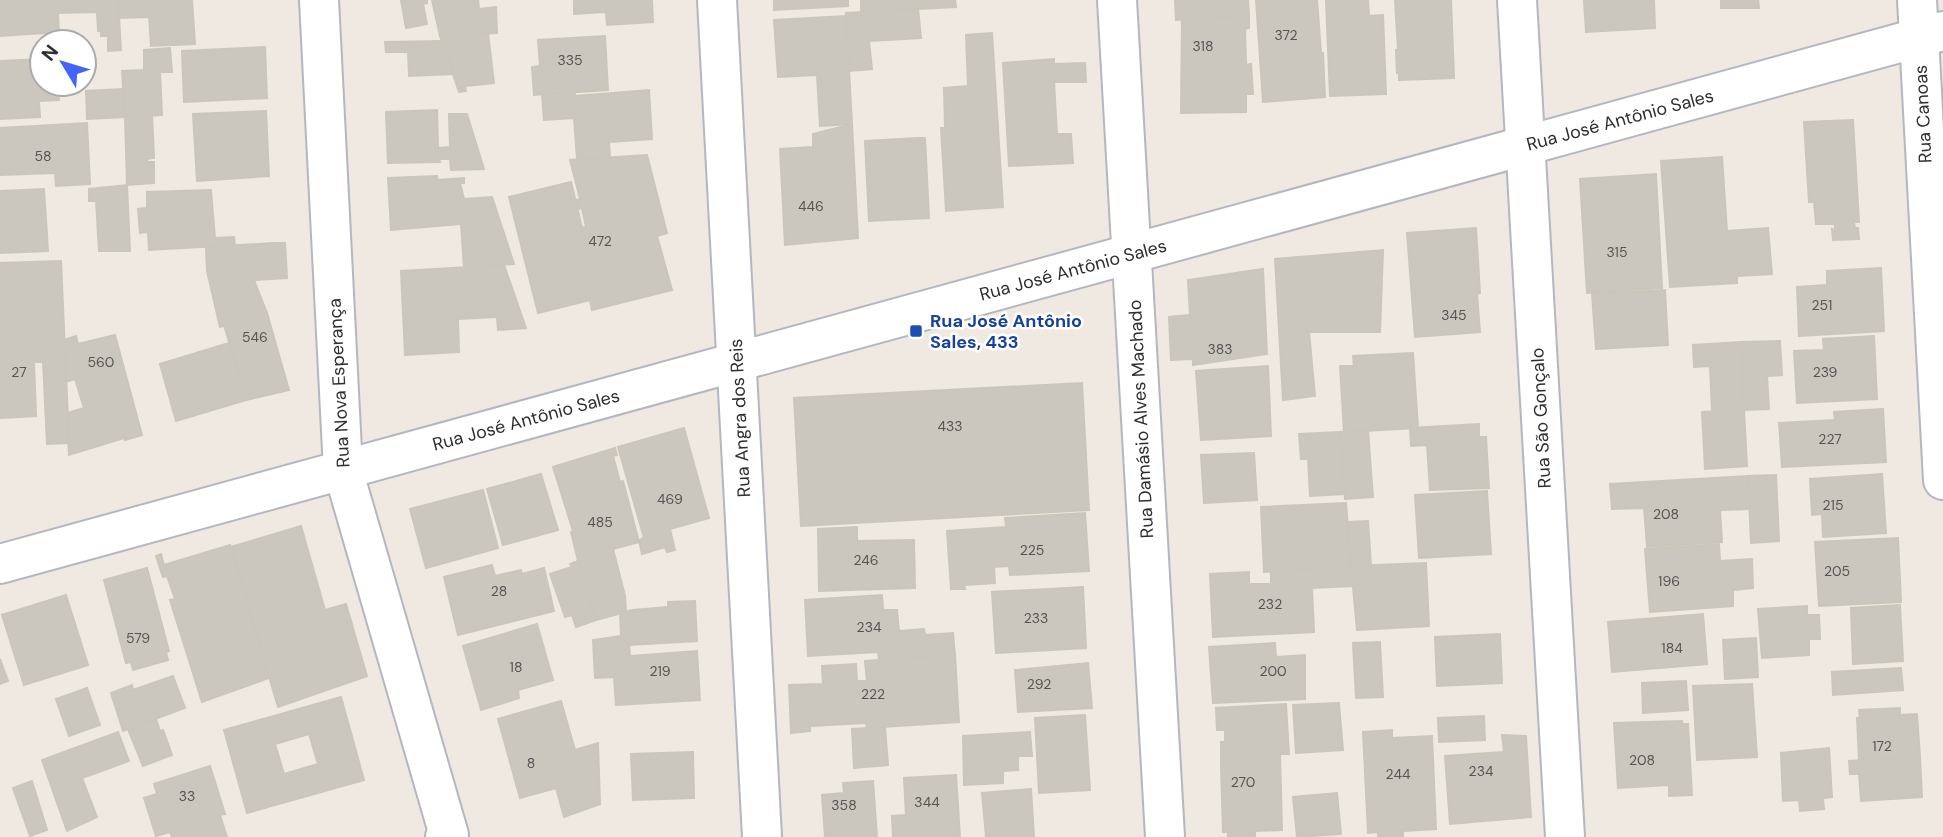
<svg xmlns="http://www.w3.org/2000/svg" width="1943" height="837" viewBox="0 0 1943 837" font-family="'DM Sans',sans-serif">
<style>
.building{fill:#cbc7bf;stroke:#cbc5ba;stroke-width:2;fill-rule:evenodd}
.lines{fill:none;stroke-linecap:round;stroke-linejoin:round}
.minor-casing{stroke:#b4b7c1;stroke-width:42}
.tertiary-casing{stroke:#b4b7c1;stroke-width:42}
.minor{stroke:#fff;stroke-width:38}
.tertiary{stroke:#fff;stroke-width:38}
.transit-dot{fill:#1a4fb4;stroke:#fff;stroke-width:2.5}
.labels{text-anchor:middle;stroke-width:5;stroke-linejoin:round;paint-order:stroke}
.number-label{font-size:14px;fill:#555452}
.street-label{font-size:18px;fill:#2e2e2e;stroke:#fff}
.transit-label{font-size:18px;font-weight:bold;fill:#164399;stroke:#fff;text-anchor:start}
</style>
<rect width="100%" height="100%" fill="#efe9e1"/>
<!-- building -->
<g class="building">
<polygon points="0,0 118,0 121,50 108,51 108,36 101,36 101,31 98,31 97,12 58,13 59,32 0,36"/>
<polygon points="118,0 192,0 195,44 151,46 149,17 119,18"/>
<polygon points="401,0 427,0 427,3 423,4 427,24 406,28"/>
<polygon points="432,0 478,0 479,9 496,7 497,33 440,36"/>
<polygon points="574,0 652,0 653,22 607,25 606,12 574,14"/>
<polygon points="774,0 848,0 848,6 774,10"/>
<polygon points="861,0 918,0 918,9 861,12"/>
<polygon points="918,0 955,0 956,7 918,9"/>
<polygon points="1175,0 1248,0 1249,16 1176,20"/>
<polygon points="1256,0 1317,0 1321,53 1323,53 1325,97 1263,102"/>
<polygon points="1326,0 1368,0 1369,16 1383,15 1386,94 1330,96"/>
<polygon points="1395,0 1451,0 1454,78 1399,80 1399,73 1397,73 1396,50 1398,50"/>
<polygon points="1584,0 1654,0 1655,28 1586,32"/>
<polygon points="1721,0 1758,0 1759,8 1721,8"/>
<polygon points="918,9 921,38 869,41 872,69 849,71 846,13"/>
<polygon points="846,16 852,124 820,126 817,75 778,77 774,20"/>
<polygon points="1249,16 1249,28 1245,29 1246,65 1251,64 1253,94 1246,94 1246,112 1181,113 1182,20"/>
<polygon points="488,33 494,83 465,86 466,91 459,92 440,36"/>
<polygon points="992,33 1003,207 946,211 941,128 945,128 944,88 968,86 966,35"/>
<polygon points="605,36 608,90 534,95 532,67 540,66 538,40"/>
<polygon points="442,41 453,74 409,76 408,52 386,52 385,42"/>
<polygon points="265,47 267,98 184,102 182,51"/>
<polygon points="170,48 172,72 160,72 162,115 125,117 122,71 144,70 144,50"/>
<polygon points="42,59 42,84 58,84 59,100 39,101 40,117 0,119 0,61"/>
<polygon points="1054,59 1054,64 1085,63 1086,82 1054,82 1057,134 1071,134 1073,163 1009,166 1003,63"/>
<polygon points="123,89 125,117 87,119 86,91"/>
<polygon points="649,90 652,139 609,142 610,157 577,159 574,118 544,120 542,94 575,92 575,96"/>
<polygon points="437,110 438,148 450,147 449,114 467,114 484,169 451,170 450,159 439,159 440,162 388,163 386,112"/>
<polygon points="266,111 269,176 197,181 193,114"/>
<polygon points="152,115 154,158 147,159 147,162 154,162 154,183 127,185 125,117"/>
<polygon points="1853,120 1859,222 1854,222 1855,228 1858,228 1859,239 1833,240 1832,229 1835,230 1835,224 1816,224 1814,202 1809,202 1804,122"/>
<polygon points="87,123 90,184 56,186 55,173 0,175 0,128"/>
<polygon points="852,124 858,238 785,245 780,149 813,147 813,134"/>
<polygon points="918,138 925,138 929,218 869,221 865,141"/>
<polygon points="647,155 667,233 657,236 672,290 592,310 590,300 538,313 509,197 571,182 582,228 586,227 582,208 579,209 576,200 580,199 570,160"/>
<polygon points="1722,157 1727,231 1768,228 1772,274 1737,276 1737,283 1670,287 1661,161"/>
<polygon points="1656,174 1662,288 1587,293 1580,179"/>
<polygon points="437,176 437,180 464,178 464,183 460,183 464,199 492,197 514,264 464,268 461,224 391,230 388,178"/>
<polygon points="127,185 130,251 99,251 96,201 89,201 89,189"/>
<polygon points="44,189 48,251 0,253 0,191"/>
<polygon points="211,190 215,238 234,237 235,245 149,250 148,232 140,233 138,209 147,208 147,192"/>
<polygon points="1476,228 1480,293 1477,294 1480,332 1415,337 1407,233"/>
<polygon points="273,243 285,243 287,278 254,280 267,313 220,327 207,271 206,247"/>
<polygon points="1383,250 1380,332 1309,332 1315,396 1283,400 1275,259"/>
<polygon points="61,261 69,443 47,444 43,362 34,362 36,416 0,418 0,263"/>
<polygon points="504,265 526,328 498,330 497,317 458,319 459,352 405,355 401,271"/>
<polygon points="1881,268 1884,331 1799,336 1797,287 1827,285 1827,271"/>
<polygon points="1263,269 1267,354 1193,365 1193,359 1171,360 1169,317 1190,315 1188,280"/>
<polygon points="1665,290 1668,345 1596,349 1592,294"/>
<polygon points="267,313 289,390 246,400 224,325"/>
<polygon points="115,335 142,435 125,440 124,438 69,455 67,413 84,408 75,379 66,382 64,340 76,336 78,344"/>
<polygon points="1874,336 1877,399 1797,403 1794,351 1824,350 1823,339"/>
<polygon points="1780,341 1782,375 1767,376 1769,409 1744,410 1741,342"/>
<polygon points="1741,342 1744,410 1712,411 1710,366 1694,367 1693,345"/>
<polygon points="229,343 246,400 176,421 160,364"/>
<polygon points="1413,353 1418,428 1344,432 1340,366 1354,366 1353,356"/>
<polygon points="1268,366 1271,436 1201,440 1196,371"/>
<polygon points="1082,383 1089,510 801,526 794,398"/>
<polygon points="1883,409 1886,462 1782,467 1779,423 1835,420 1834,412"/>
<polygon points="1744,410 1747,466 1705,469 1702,412"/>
<polygon points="1479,424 1479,437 1486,437 1489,488 1430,490 1427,445 1411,446 1410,428"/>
<polygon points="684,428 709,518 670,529 675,550 667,552 665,547 642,554 639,540 644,538 618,447"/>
<polygon points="1368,430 1373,497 1345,499 1340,432"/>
<polygon points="1340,432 1345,494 1310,496 1308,459 1301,459 1299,434"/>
<polygon points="615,448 617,455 613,456 620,482 623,481 639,542 613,549 625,596 626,612 596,620 578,561 571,532 573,531 553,467"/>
<polygon points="1254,453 1257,500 1204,503 1201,455"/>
<polygon points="541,474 558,530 503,545 487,489"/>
<polygon points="1882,474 1886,533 1823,537 1822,514 1812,515 1810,479"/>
<polygon points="1776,475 1779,541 1751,543 1748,476"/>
<polygon points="1748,476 1750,509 1720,510 1722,542 1647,547 1644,508 1612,509 1610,484"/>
<polygon points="483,490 498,548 426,568 410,509"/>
<polygon points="1487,491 1491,554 1419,558 1415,495"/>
<polygon points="1346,503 1351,567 1264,572 1261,507"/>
<polygon points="1085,513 1089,571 1010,575 1009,566 994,567 995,583 964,585 965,589 951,589 947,531 1006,527 1005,518"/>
<polygon points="1368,521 1371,565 1351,566 1347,522"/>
<polygon points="301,526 325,610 346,604 367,676 278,707 231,547"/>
<polygon points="857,527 857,541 914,540 915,588 819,591 818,529"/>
<polygon points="1898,538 1901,602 1819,606 1815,542"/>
<polygon points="1719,544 1720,561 1752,559 1753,588 1733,590 1733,606 1650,612 1645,549"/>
<polygon points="230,545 269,678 202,702 170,600 175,599 167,576 163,577 156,556 161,554 164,565"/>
<polygon points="578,561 596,620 576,627 572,615 565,617 550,574 572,567 570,564"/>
<polygon points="1426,563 1429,626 1357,630 1351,566"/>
<polygon points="492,565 495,576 521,570 522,574 544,568 554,611 458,635 444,577"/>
<polygon points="1351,567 1353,586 1312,588 1314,632 1213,637 1210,574 1249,572 1249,584 1271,584 1271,571"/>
<polygon points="147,568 169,651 166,652 168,660 133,670 131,662 126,663 104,580"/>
<polygon points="1083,587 1086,648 996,653 992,592"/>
<polygon points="66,595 88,665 24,685 2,615"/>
<polygon points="882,595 883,610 897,610 899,631 924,629 925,635 953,633 955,655 879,660 878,652 808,656 805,600"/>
<polygon points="695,601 697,641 629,645 630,656 697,651 700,700 616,705 614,677 595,678 593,640 621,636 620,613 633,610 668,607 668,602"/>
<polygon points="1900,605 1903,661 1853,664 1851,608"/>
<polygon points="1807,606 1807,615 1819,615 1820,639 1809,639 1809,655 1762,658 1758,609"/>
<polygon points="1703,614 1707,664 1612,672 1608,622"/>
<polygon points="537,624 553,680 518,690 519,698 481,710 463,646"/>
<polygon points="1500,634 1502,683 1437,686 1435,637"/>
<polygon points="1756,638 1758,677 1725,679 1723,640"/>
<polygon points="1380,642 1383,697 1356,698 1353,643"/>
<polygon points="1275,643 1276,657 1305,655 1305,699 1213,703 1209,647"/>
<polygon points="955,655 959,722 867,728 866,723 810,726 810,731 791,733 789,685 823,684 822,666 856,664 857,681 867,681 865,661"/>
<polygon points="0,659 8,681 0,684"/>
<polygon points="1088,663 1092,708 1018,712 1015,670"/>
<polygon points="1901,668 1903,690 1833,695 1832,672"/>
<polygon points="173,676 185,708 123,731 111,693 132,685 133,690"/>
<polygon points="1686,681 1688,710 1643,713 1642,683"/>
<polygon points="1752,684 1757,757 1697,760 1693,686"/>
<polygon points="87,688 100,725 69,736 56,699"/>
<path d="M341,697L364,780L247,813L224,730ZM309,734L318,764L284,774L275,744Z"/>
<polygon points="561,701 575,750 598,743 600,804 564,817 556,788 520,798 498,719"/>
<polygon points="1339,703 1343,750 1296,753 1293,705"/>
<polygon points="1286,704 1289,754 1280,754 1282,830 1255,831 1255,837 1228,837 1228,832 1223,832 1221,766 1221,742 1225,742 1225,730 1217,730 1216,708"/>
<polygon points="1900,708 1900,715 1917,714 1920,757 1859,761 1857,718 1860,718 1859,710"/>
<polygon points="1085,715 1090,790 1039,793 1035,718"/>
<polygon points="1484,716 1485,740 1439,742 1438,718"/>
<polygon points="156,719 160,731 163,730 172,755 143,766 128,729"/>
<polygon points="1682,721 1682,724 1688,724 1692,795 1669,796 1669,785 1618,788 1614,723"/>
<polygon points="885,727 888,765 854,768 852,729"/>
<polygon points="1392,730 1392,738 1432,736 1436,829 1403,831 1403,837 1378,837 1378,832 1368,833 1363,732"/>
<polygon points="118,732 129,761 82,778 97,817 67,831 42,760"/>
<polygon points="1030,732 1032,756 1018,756 1018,770 1003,771 1003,783 964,785 963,736"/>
<polygon points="1502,735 1526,736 1531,817 1450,824 1445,756 1504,752"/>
<polygon points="1829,748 1832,797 1823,798 1824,809 1800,811 1799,800 1783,801 1781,753"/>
<polygon points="693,752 694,798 633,800 631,754"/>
<polygon points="1920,757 1922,797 1861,801 1859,774 1850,774 1849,761"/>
<polygon points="210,766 225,814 220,815 227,837 172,837 170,832 156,836 144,798 157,794 154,784"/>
<polygon points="956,775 960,837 893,837 892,816 906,815 904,778"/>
<polygon points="32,781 47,830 30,836 13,788"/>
<polygon points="873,781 877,837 825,837 822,795 844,793 843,783"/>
<polygon points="1031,789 1034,837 986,837 982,793"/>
<polygon points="1337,793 1341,834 1297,837 1293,797"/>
</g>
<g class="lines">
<!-- minor casing -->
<g class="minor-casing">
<g id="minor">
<polyline points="319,0 343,470 449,835 445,837"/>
<polyline points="717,0 762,837"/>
<polyline points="1117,0 1165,837"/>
<polyline points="1517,0 1565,837"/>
<polyline points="1917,0 1943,480"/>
</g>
</g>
<!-- tertiary casing -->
<g class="tertiary-casing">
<polyline id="tertiary" points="0,564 1943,31"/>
</g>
<!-- minor -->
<use href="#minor" class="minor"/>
<!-- tertiary -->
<use href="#tertiary" class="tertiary"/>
</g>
<!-- markers -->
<rect class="transit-dot" x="909" y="324" width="14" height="14" rx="3.5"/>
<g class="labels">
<!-- number labels -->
<g class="number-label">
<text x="1286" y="40">372</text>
<text x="1203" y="51">318</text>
<text x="570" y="65">335</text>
<text x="43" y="161">58</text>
<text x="811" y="211">446</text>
<text x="600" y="246">472</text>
<text x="1617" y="257">315</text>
<text x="1822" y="310">251</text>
<text x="1454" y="320">345</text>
<text x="255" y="342">546</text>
<text x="1220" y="354">383</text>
<text x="101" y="367">560</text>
<text x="19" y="377">27</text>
<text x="1825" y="377">239</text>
<text x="950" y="431">433</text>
<text x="1830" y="444">227</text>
<text x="670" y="504">469</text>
<text x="1833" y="510">215</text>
<text x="1666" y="519">208</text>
<text x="600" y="527">485</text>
<text x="1032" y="555">225</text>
<text x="866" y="565">246</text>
<text x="1837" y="576">205</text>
<text x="1669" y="586">196</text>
<text x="499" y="596">28</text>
<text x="1270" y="609">232</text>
<text x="1036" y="623">233</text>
<text x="869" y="632">234</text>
<text x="138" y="643">579</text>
<text x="1672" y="653">184</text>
<text x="516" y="672">18</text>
<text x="660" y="676">219</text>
<text x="1273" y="676">200</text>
<text x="1039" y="689">292</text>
<text x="873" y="699">222</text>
<text x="1882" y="751">172</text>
<text x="1642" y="765">208</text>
<text x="531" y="768">8</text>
<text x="1481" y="776">234</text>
<text x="1398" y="779">244</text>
<text x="1243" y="787">270</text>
<text x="187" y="801">33</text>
<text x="927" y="807">344</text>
<text x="844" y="810">358</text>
</g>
<!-- street labels -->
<g class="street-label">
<text transform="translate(1923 114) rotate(-93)" y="6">Rua Canoas</text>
<text transform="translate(1620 120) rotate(-15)" y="6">Rua José Antônio Sales</text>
<text transform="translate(1073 270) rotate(-15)" y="6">Rua José Antônio Sales</text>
<text transform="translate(339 383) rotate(-93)" y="6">Rua Nova Esperança</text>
<text transform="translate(740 418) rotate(-93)" y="6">Rua Angra dos Reis</text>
<text transform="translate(1541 418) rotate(-93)" y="6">Rua São Gonçalo</text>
<text transform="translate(1141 419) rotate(-93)" y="6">Rua Damásio Alves Machado</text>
<text transform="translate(526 420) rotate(-15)" y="6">Rua José Antônio Sales</text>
</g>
<!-- transit labels -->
<g class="transit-label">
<text x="930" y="327">Rua José Antônio<tspan x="930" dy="21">Sales, 433</tspan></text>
</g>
</g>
<!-- north arrow -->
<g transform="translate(63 63) rotate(308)"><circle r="33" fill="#ffffff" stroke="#ababab" stroke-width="2"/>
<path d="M0-5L12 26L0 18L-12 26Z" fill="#4264fb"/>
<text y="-10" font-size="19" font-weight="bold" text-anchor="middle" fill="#2e2e2e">N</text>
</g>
</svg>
